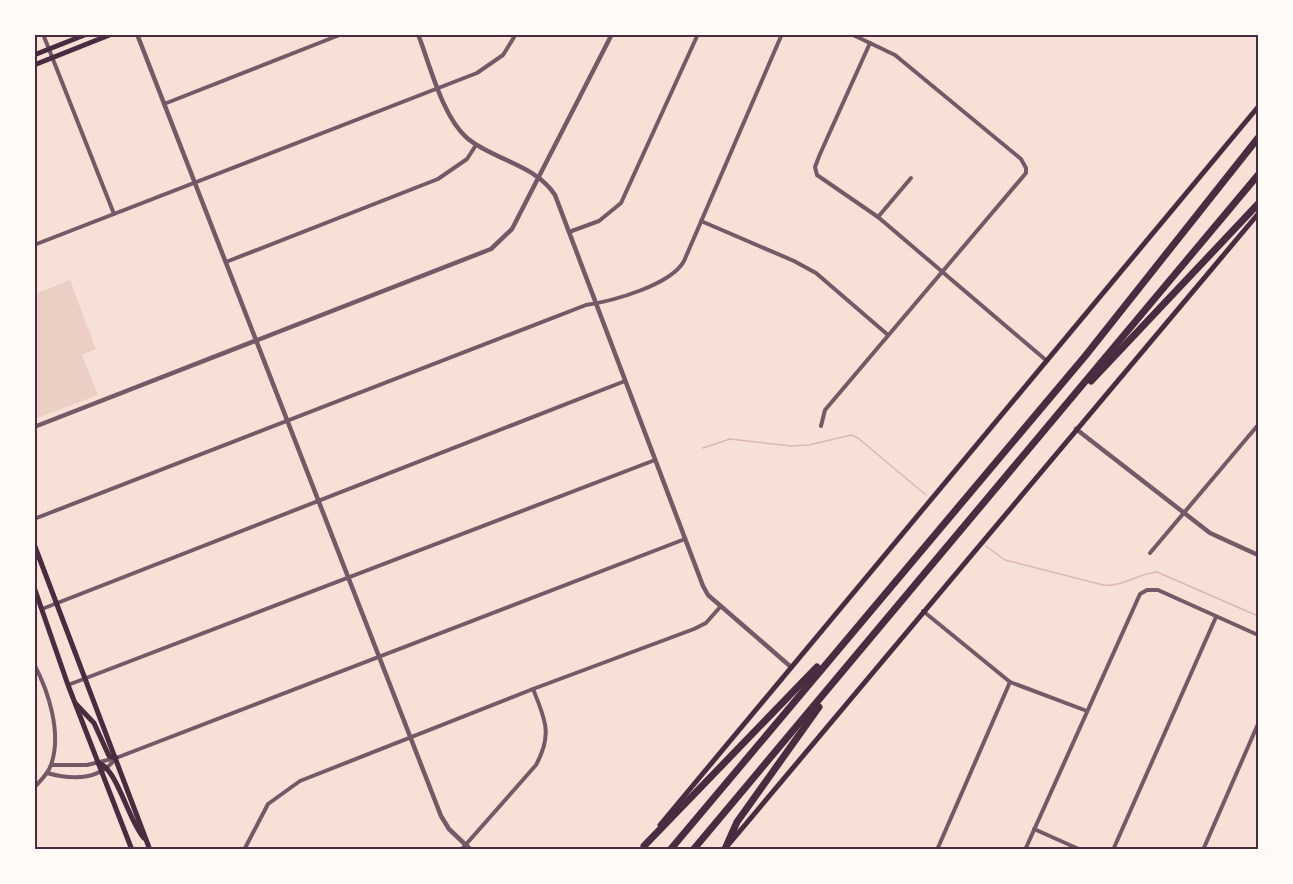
<svg xmlns="http://www.w3.org/2000/svg" width="1293" height="884" viewBox="0 0 1293 884" font-family="Helvetica,sans-serif">
<style>
.green{fill:#ebcfc5}
.lines{fill:none;stroke-linecap:round;stroke-linejoin:round}
.stream{stroke:#dcb8b0;stroke-width:1.5}
.minor{stroke:#755966;stroke-width:4}
.tertiary{stroke:#755966;stroke-width:4.5}
.secondary{stroke:#4a2c40;stroke-width:5}
.motorway{stroke:#4a2c40;stroke-width:7}
.neatline{fill:none;stroke:#4a2c40;stroke-width:2}
</style>
<rect width="100%" height="100%" fill="#f7e1d7"/>
<!-- green -->
<polygon class="green" points="70,280 96,349 82,355 98,395 35,419 35,294"/>
<g class="lines">
<!-- stream -->
<g class="stream">
<polyline points="703,448 730,439 791,446 809,445 851,435 858,438 926,495"/>
<path d="M986,546L1005,560L1103,585C1123,587 1137,574 1157,572L1258,616"/>
</g>
<!-- minor -->
<g class="minor">
<polyline points="43,34 114,214"/>
<polyline points="870,43 820,154 815,167 817,175 878,217 1047,361"/>
<polyline points="164,104 342,34"/>
<polyline points="878,217 911,178"/>
<polyline points="701,221 794,261 816,273 888,335"/>
<polyline points="569,232 599,221 621,203 698,34"/>
<polyline points="34,245 477,73 503,55 516,34"/>
<polyline points="226,262 438,179 467,159 476,145"/>
<polyline points="821,426 825,410 1026,173 1026,168 1021,159 895,55 851,34"/>
<path d="M34,519L586,305C613,301 671,285 684,261L782,34"/>
<polyline points="1150,553 1258,425"/>
<polyline points="42,609 625,381"/>
<polyline points="923,611 1010,682 1087,711"/>
<path d="M34,664C49,692 62,734 51,765C48,774 40,781 34,788"/>
<polyline points="68,685 655,460"/>
<polyline points="51,765 87,765 116,758 685,539"/>
<path d="M47,773C72,780 99,781 116,758"/>
<polyline points="1034,829 1081,850"/>
<polyline points="244,850 268,804 300,781 533,689 694,629 706,623 721,606"/>
<polyline points="362,850 364,850"/>
<path d="M461,850L536,765C553,734 545,719 533,689"/>
<polyline points="937,850 1010,682"/>
<polyline points="1025,850 1140,594 1147,590 1158,590 1258,635"/>
<polyline points="1113,850 1216,617"/>
<polyline points="1203,850 1258,724"/>
</g>
<!-- tertiary -->
<g class="tertiary">
<polyline points="137,34 441,816 449,829 471,850"/>
<path d="M418,34C430,65 442,116 467,138C493,160 535,164 555,195L703,586L708,595L791,667"/>
<polyline points="34,427 491,249 512,229 612,34"/>
<polyline points="1076,429 1210,533 1258,555"/>
</g>
<!-- secondary -->
<g class="secondary">
<polyline points="34,55 87,34"/>
<polyline points="34,65 112,34"/>
<polyline points="34,544 150,850"/>
<polyline points="34,587 68,685 132,850"/>
<polyline points="76,704 94,723 109,756 116,758"/>
<path d="M98,763C116,766 129,822 144,838"/>
<polyline points="660,825 1258,107"/>
<polyline points="729,844 1258,214"/>
</g>
<!-- motorway -->
<g class="motorway">
<polyline points="1091,381 1258,204"/>
<polyline points="644,846 817,667"/>
<polyline points="725,849 737,822 819,707"/>
<polyline points="670,850 1086,355 1258,138"/>
<polyline points="693,850 1258,175"/>
</g>
</g>
<!-- border -->
<rect width="1293" height="884" fill="none" stroke="#fffaf5" stroke-width="72"/>
<rect x="36" y="36" width="1221" height="812" class="neatline"/>
</svg>
